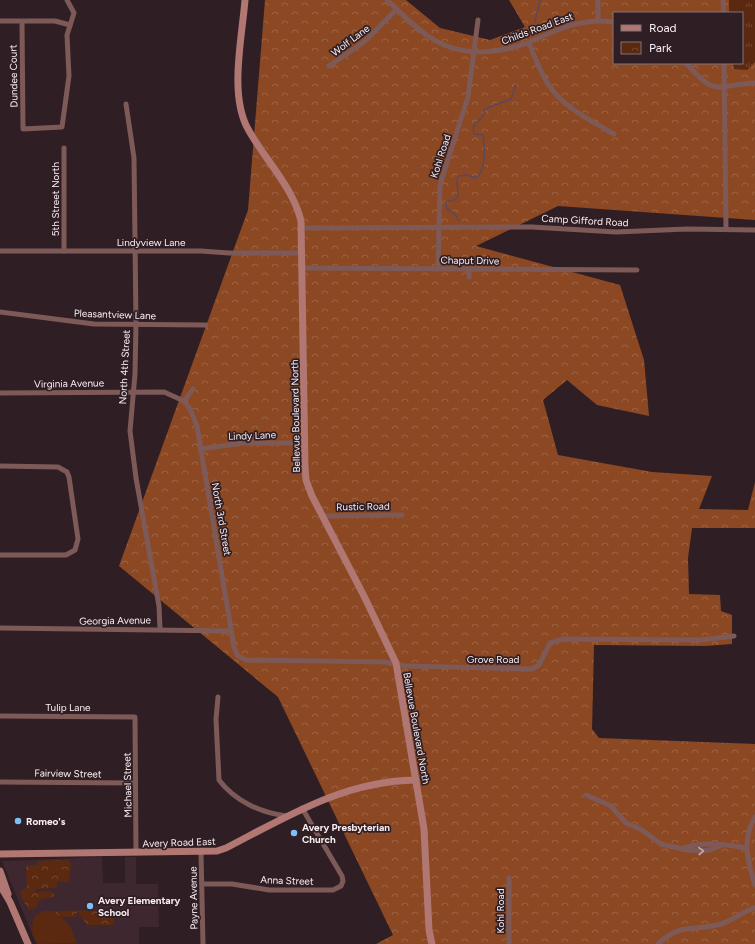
<svg xmlns="http://www.w3.org/2000/svg" width="755" height="944" viewBox="0 0 755 944" font-family="Figtree,sans-serif">
<style>
.built{fill:#3e272e}
.grass{fill:url(#grass-tufts)}
.forest{fill:url(#forest-crowns)}
.park{fill:url(#park-crowns)}
.garden{fill:#5a290f}
.lines{fill:none;stroke-linecap:round;stroke-linejoin:round}
.stream{stroke:#5b4860;stroke-width:1.5}
.street{stroke:#7d5a57;stroke-width:5}
.secondary{stroke:#b07773;stroke-width:7}
.oneway{stroke:#c2acac}
.poi-dot{fill:#79bff8;stroke:#2f1f24;stroke-width:1.5}
.labels{text-anchor:middle;stroke-width:3.5;stroke-linejoin:round;paint-order:stroke}
.street-label{font-size:10px;fill:#fbeff2;stroke:#2f1f24}
.poi-label{font-size:10px;font-weight:bold;fill:#fbeff2;stroke:#2f1f24;text-anchor:start}
</style>
<defs>
<pattern id="grass-tufts" width="24" height="20" patternUnits="userSpaceOnUse"><rect width="24" height="20" fill="#5a290f"/><path d="M3 7l-1-3M5 7V3M7 7l1-3M15 17l-1-3M17 17v-4M19 17l1-3" fill="none" stroke="#734832"/></pattern>
<pattern id="forest-crowns" width="20" height="18" patternUnits="userSpaceOnUse"><rect width="20" height="18" fill="#8c4823"/><path d="M2 6a3 3 0 1 1 6 0M12 15a3 3 0 1 1 6 0" fill="none" stroke="#9d6343"/></pattern>
<pattern id="park-crowns" width="20" height="18" patternUnits="userSpaceOnUse"><rect width="20" height="18" fill="#5a290f"/><path d="M2 6a3 3 0 1 1 6 0M12 15a3 3 0 1 1 6 0" fill="none" stroke="#734832"/></pattern>
</defs>
<rect width="100%" height="100%" fill="#2f1f24"/>
<!-- built -->
<polygon class="built" points="102,857 103,883 125,883 125,857 136,857 136,884 158,884 159,927 139,927 139,944 36,944 2,861"/>
<!-- grass -->
<polygon class="grass" points="729,0 755,0 755,62 747,70 734,69 733,63 742,63 742,13 729,13"/>
<!-- forest -->
<polygon class="forest" points="265,0 406,0 440,28 490,40 525,27 509,0 729,0 729,13 614,13 614,63 733,63 734,69 747,70 755,62 755,220 558,206 476,246 620,285 644,360 649,416 597,405 567,380 543,400 558,455 652,472 712,476 699,509 748,510 755,482 755,528 692,528 688,558 689,594 720,595 721,611 732,615 732,644 704,646 594,645 592,729 599,738 755,744 755,944 376,944 393,935 278,697 119,566 248,210"/>
<!-- park -->
<g class="park">
<polygon points="68,860 71,863 69,882 57,882 57,888 37,889 37,886 35,890 37,892 51,891 54,894 53,897 39,900 37,907 29,910 20,895 21,891 27,888 26,865 37,865 37,861"/>
<polygon points="110,910 110,914 113,914 114,925 87,925 77,911 76,917 56,917 56,911"/>
</g>
<!-- garden -->
<path class="garden" d="M43,911H56V917C69,918 73,932 76,943L39,944C30,937 32,927 34,917Z"/>
<g class="lines">
<!-- stream -->
<g class="stream">
<polyline points="535,22 540,0"/>
<path d="M459,221L455,214L447,209L446,202L457,199C460,191 455,184 458,176L467,175L476,178C486,172 485,146 483,135L474,134L473,127L483,116L485,109L511,99L516,85"/>
</g>
<!-- street -->
<g class="street">
<path d="M387,0C400,12 413,26 428,36C462,60 505,54 541,37C565,26 587,18 614,22"/>
<polyline points="598,0 598,21"/>
<polyline points="723,0 724,13"/>
<polyline points="0,21 55,21 70,25"/>
<polyline points="22,22 23,129 62,127 69,76 67,35 74,13 67,0"/>
<path d="M529,43C535,58 541,74 550,87C566,109 592,121 614,134"/>
<path d="M686,63C717,98 714,85 755,83"/>
<polyline points="724,63 726,229"/>
<polyline points="329,66 364,42 397,9"/>
<polyline points="126,104 134,158 136,323 135,374 130,431 136,478 159,606 160,629"/>
<polyline points="302,228 532,227 616,232 687,229 755,230"/>
<polyline points="0,251 201,251 229,253 303,253"/>
<polyline points="64,251 64,148"/>
<polyline points="303,268 637,270"/>
<polyline points="438,269 440,185 468,97 478,20"/>
<polyline points="469,270 469,277"/>
<polyline points="0,312 94,324 206,325"/>
<polyline points="193,389 184,401 190,409 197,426 234,647 238,656 246,660 385,662 405,666 532,669 539,665 550,643 563,639 701,640 734,636"/>
<polyline points="0,393 164,392 184,401"/>
<polyline points="200,449 243,443 304,443"/>
<polyline points="0,466 58,467 67,472 69,477 78,539 75,550 66,555 0,555"/>
<polyline points="323,516 402,515"/>
<polyline points="0,628 231,631"/>
<path d="M218,697L216,719L219,780C235,801 261,813 286,816"/>
<polyline points="0,716 135,717 136,853"/>
<polyline points="0,782 135,783"/>
<polyline points="586,795 611,806 626,823 642,830 661,844 687,850 700,851 710,850 722,845"/>
<path d="M755,817C741,840 748,862 755,885"/>
<path d="M680,849C703,841 723,844 746,848"/>
<polyline points="201,853 203,944"/>
<polyline points="509,878 509,944"/>
<polyline points="202,884 232,884 269,890 333,890 341,886 343,881 342,876 302,808"/>
<path d="M658,944C682,921 695,932 721,924C734,920 741,912 755,908"/>
</g>
<!-- secondary -->
<g class="secondary">
<path d="M245,0C242,38 229,95 248,129C265,160 293,187 301,221L305,467L306,480L312,496L364,596L396,663L424,829L429,930L432,944"/>
<path d="M0,854L217,851L226,848C288,816 344,781 416,780"/>
<polyline points="0,871 8,894"/>
<polyline points="0,885 10,902 28,944"/>
</g>
</g>
<!-- one-way arrows -->
<defs><path id="oneway-chevron" d="M-2-3.5L2.5 0L-2 3.5" fill="none" stroke-width="1.6" stroke-linecap="round" stroke-linejoin="round"/></defs>
<use class="oneway" href="#oneway-chevron" transform="translate(701 851) rotate(-2)"/>
<!-- markers -->
<g class="poi-dot">
<circle cx="18" cy="821" r="4"/>
<circle cx="294" cy="833" r="4"/>
<circle cx="90" cy="906" r="4"/>
</g>
<g class="labels">
<!-- street labels -->
<g class="street-label">
<text transform="translate(537 28) rotate(-20)" y="4">Childs Road East</text>
<text transform="translate(350 40) rotate(-37)" y="4">Wolf Lane</text>
<text transform="translate(13 76) rotate(-91)" y="4">Dundee Court</text>
<text transform="translate(440 156) rotate(-72)" y="4">Kohl Road</text>
<text transform="translate(55 199) rotate(-90)" y="4">5th Street North</text>
<text transform="translate(585 220) rotate(3)" y="4">Camp Gifford Road</text>
<text x="151" y="246">Lindyview Lane</text>
<text transform="translate(470 260) rotate(1)" y="4">Chaput Drive</text>
<text transform="translate(115 314) rotate(2)" y="4">Pleasantview Lane</text>
<text transform="translate(124 367) rotate(-87)" y="4">North 4th Street</text>
<text transform="translate(69 383) rotate(-1)" y="4">Virginia Avenue</text>
<text transform="translate(295 416) rotate(-91)" y="4">Bellevue Boulevard North</text>
<text transform="translate(252 435) rotate(-2)" y="4">Lindy Lane</text>
<text transform="translate(363 506) rotate(-1)" y="4">Rustic Road</text>
<text transform="translate(222 519) rotate(80)" y="4">North 3rd Street</text>
<text transform="translate(115 620) rotate(-1)" y="4">Georgia Avenue</text>
<text x="493" y="663">Grove Road</text>
<text x="68" y="711">Tulip Lane</text>
<text transform="translate(417 728) rotate(80)" y="4">Bellevue Boulevard North</text>
<text transform="translate(68 773) rotate(1)" y="4">Fairview Street</text>
<text transform="translate(127 785) rotate(-91)" y="4">Michael Street</text>
<text transform="translate(179 842) rotate(-2)" y="4">Avery Road East</text>
<text transform="translate(287 880) rotate(2)" y="4">Anna Street</text>
<text transform="translate(193 898) rotate(-91)" y="4">Payne Avenue</text>
<text transform="translate(500 911) rotate(-90)" y="4">Kohl Road</text>
</g>
<!-- poi labels -->
<g class="poi-label">
<text x="26" y="825">Romeo's</text>
<text x="302" y="831">Avery Presbyterian<tspan x="302" dy="12">Church</tspan></text>
<text x="98" y="904">Avery Elementary<tspan x="98" dy="12">School</tspan></text>
</g>
</g>
<!-- legend -->
<rect x="613" y="12" width="130" height="52" fill="#2f1f24" stroke="#817276"/>
<rect x="621" y="25" width="20" height="6" fill="#b07773" stroke="#817276"/>
<text x="649" y="32" font-size="12" fill="#fbeff2">Road</text>
<rect x="621" y="42" width="20" height="12" fill="url(#park-crowns)" stroke="#817276"/>
<text x="649" y="52" font-size="12" fill="#fbeff2">Park</text>
</svg>
